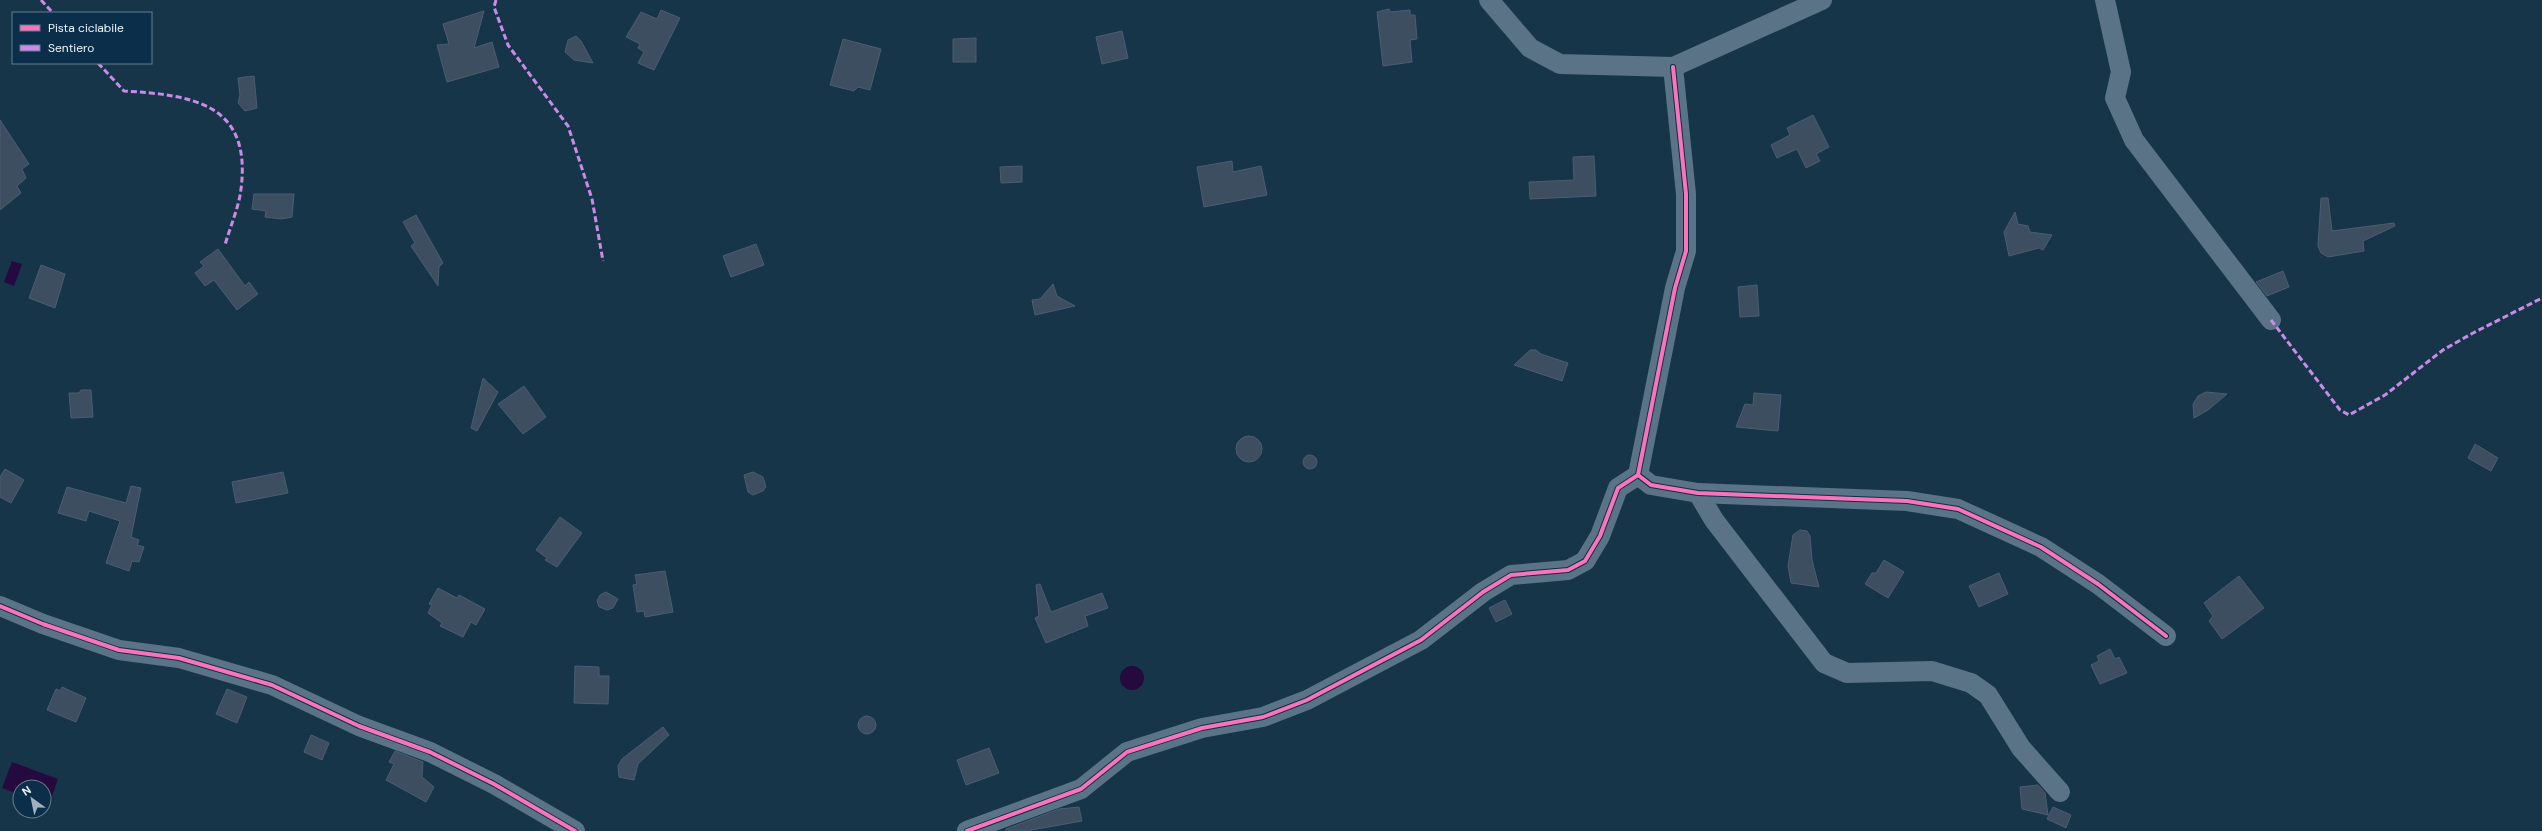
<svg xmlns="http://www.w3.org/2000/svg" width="2542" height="831" viewBox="0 0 2542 831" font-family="'DM Sans',sans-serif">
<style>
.water{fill:#240a3e}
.building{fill:#3c4e60;stroke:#4c5d72}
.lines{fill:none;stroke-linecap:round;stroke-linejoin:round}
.minor{stroke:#5a7386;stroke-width:20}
.quiet{stroke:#ca8be6;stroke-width:3;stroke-dasharray:6 3;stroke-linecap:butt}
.cycleway-casing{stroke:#0b2f4a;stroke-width:6}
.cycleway{stroke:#fb73b8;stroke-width:4}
</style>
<rect width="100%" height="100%" fill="#163549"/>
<!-- water -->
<g class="water">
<polygon points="12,261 22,264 14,286 4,282"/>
<circle cx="1132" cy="678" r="12"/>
<polygon points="12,762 58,779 49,805 44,803 44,787 20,787 20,795 2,788"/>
</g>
<!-- building -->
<g class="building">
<polygon points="1389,9 1390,12 1410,10 1410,15 1415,15 1417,39 1410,40 1412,62 1383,66 1377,12"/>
<polygon points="661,10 680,18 654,70 638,63 644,52 638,48 640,44 626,37 641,12 657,19"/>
<polygon points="484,11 474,48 492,42 499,67 447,82 437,45 449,44 443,24"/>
<polygon points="1122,31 1128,58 1102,64 1096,37"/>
<polygon points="576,36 581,41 593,63 574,60 565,52 568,40"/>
<polygon points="976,38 976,62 953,62 953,39"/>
<polygon points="843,39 881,49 870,90 858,87 854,91 830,85"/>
<polygon points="254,76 257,108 245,111 238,103 240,95 238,78"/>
<polygon points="1813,115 1829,147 1816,154 1820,161 1806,168 1797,149 1777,158 1771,145 1790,135 1787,128"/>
<polygon points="0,120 29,164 22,169 26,178 17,186 21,193 0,210"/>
<polygon points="1594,156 1596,196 1530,199 1529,182 1574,180 1573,157"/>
<polygon points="1232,161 1233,172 1261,166 1267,195 1204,207 1197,167"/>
<polygon points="1022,166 1022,182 1001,183 1000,167"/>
<polygon points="254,194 294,194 292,217 281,219 265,217 266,211 252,209"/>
<polygon points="2321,198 2328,198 2332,231 2394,223 2395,226 2363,241 2364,251 2328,257 2321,253 2318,246"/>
<polygon points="2015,212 2018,224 2028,226 2030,232 2052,235 2043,250 2039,248 2009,256 2004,232"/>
<polygon points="416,215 443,263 439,267 438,286 411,246 415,243 403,222"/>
<polygon points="756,244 764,265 731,277 723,256"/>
<polygon points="218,249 245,286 249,282 258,294 237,310 214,280 205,286 195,273 204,266 200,262"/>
<polygon points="41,265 65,274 55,308 29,298"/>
<polygon points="2283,271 2289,287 2267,296 2256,282"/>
<polygon points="1053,284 1057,296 1075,306 1035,315 1032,300 1040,299"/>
<polygon points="1757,285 1759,316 1740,317 1738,287"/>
<polygon points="1530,350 1536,350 1541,354 1568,363 1562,381 1514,365"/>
<polygon points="483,378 498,392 477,431 471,428"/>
<polygon points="524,386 546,417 523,434 498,404"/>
<polygon points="81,390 91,390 93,417 71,418 69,393 79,393"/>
<polygon points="2206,392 2227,394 2208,410 2194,418 2193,404 2198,396"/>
<polygon points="1754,393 1781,395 1778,431 1736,427 1745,404 1753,405"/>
<circle cx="1249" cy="449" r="13"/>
<polygon points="2475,444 2498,458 2491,471 2468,458"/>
<circle cx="1310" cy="462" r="7"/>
<polygon points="5,469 24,480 11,503 0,497 0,477"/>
<polygon points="283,472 288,493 236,503 232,482"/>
<polygon points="753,472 763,477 766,487 763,491 753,495 748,492 744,475"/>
<polygon points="131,486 141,488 131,537 139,540 137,545 144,547 139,562 132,561 129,571 106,563 120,521 89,511 86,521 58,513 67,487 126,503"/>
<polygon points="560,517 582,533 557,567 545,560 547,558 536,550"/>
<polygon points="1800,530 1807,531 1810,536 1812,560 1819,587 1791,583 1788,566 1793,535"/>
<polygon points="1884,560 1904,572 1888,598 1865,584 1872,573 1876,573"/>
<polygon points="665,571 673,612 645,617 644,611 637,612 633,585 637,584 635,575"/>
<polygon points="1999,573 2008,594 1979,607 1969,586"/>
<polygon points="2239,576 2264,608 2222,639 2209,621 2213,616 2204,603"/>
<polygon points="1040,584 1051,612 1102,593 1108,608 1085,616 1088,626 1046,643 1035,618 1039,616 1036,585"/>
<polygon points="438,588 457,598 459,595 485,609 476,625 471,622 463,637 440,626 442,623 428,613 432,605 429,604"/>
<polygon points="606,592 618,599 613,608 607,610 599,607 597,601 600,595"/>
<polygon points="1505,600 1512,614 1496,622 1489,608"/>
<polygon points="2110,649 2115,659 2119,657 2127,673 2100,684 2091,665 2099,661 2097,656"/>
<polygon points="575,666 599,667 599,676 609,676 608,704 574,703"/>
<polygon points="62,687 86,698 76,722 47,710 56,689 60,691"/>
<polygon points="227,689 247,697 237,723 216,714"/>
<circle cx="867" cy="725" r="9"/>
<polygon points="663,727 669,735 638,764 634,780 619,777 618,766 622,759"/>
<polygon points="311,735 329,743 322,760 304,752"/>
<polygon points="989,748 999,773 966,785 957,760"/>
<polygon points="395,751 423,762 422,777 434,787 426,802 386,780 394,764 389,762"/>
<polygon points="2038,785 2045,793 2048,815 2022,809 2020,787"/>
<polygon points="1079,807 1082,821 1026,831 1006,831 1006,829 1059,809"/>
<polygon points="2053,807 2071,815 2066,828 2047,819"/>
</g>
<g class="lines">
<!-- minor -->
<g class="minor">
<polyline points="1489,0 1530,48 1560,64 1673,67 1822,0"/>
<polyline points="2105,0 2121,72 2115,98 2134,140 2271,320"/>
<polyline points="1638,475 1651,485 1698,493 1907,501 1958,509 2041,547 2098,584 2166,636"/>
<polyline points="1698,493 1714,520 1824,663 1847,673 1932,671 1971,683 1988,695 2021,748 2060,792"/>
<polyline points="0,606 43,624 119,650 179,658 272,685 359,726 430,752 494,784 575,831"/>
<polyline points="967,831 1081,789 1127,752 1202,728 1263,717 1307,700 1421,640 1483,592 1511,575 1568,570 1585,561 1600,536 1618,488 1638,475 1675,288 1686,251 1686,194 1673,67"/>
</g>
<!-- quiet -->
<g class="quiet">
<polyline points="41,0 53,13"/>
<polyline points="496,0 494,7 508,45 568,126 592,199 603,261"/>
<path d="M98,63L124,91C192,95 252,103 241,189C239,207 230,227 225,245"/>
<polyline points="2271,320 2340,410 2349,415 2385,395 2443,350 2473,333 2542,298"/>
</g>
<!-- cycleway casing -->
<g class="cycleway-casing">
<g id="cycleway">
<polyline points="1638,475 1651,485 1698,493 1907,501 1958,509 2041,547 2098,584 2166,636"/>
<polyline points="0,606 43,624 119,650 179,658 272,685 359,726 430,752 494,784 575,831"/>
<polyline points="967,831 1081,789 1127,752 1202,728 1263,717 1307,700 1421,640 1483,592 1511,575 1568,570 1585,561 1600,536 1618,488 1638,475 1675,288 1686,251 1686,194 1673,67"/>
</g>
</g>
<!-- cycleway -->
<use href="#cycleway" class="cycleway"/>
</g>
<!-- legend -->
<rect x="12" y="12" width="140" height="52" fill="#0b2f4a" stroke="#657e90"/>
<rect x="20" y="25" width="20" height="6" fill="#fb73b8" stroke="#657e90"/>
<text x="48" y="32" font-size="12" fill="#edf4f9">Pista ciclabile</text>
<rect x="20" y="45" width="20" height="6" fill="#ca8be6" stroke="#657e90"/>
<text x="48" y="52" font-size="12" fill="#edf4f9">Sentiero</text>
<!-- north arrow -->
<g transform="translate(32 799) rotate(327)"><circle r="19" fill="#0b2f4a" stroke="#657e90"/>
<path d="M0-3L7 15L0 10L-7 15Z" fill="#a2b1bb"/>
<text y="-6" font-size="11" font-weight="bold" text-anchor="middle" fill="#edf4f9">N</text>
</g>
</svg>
